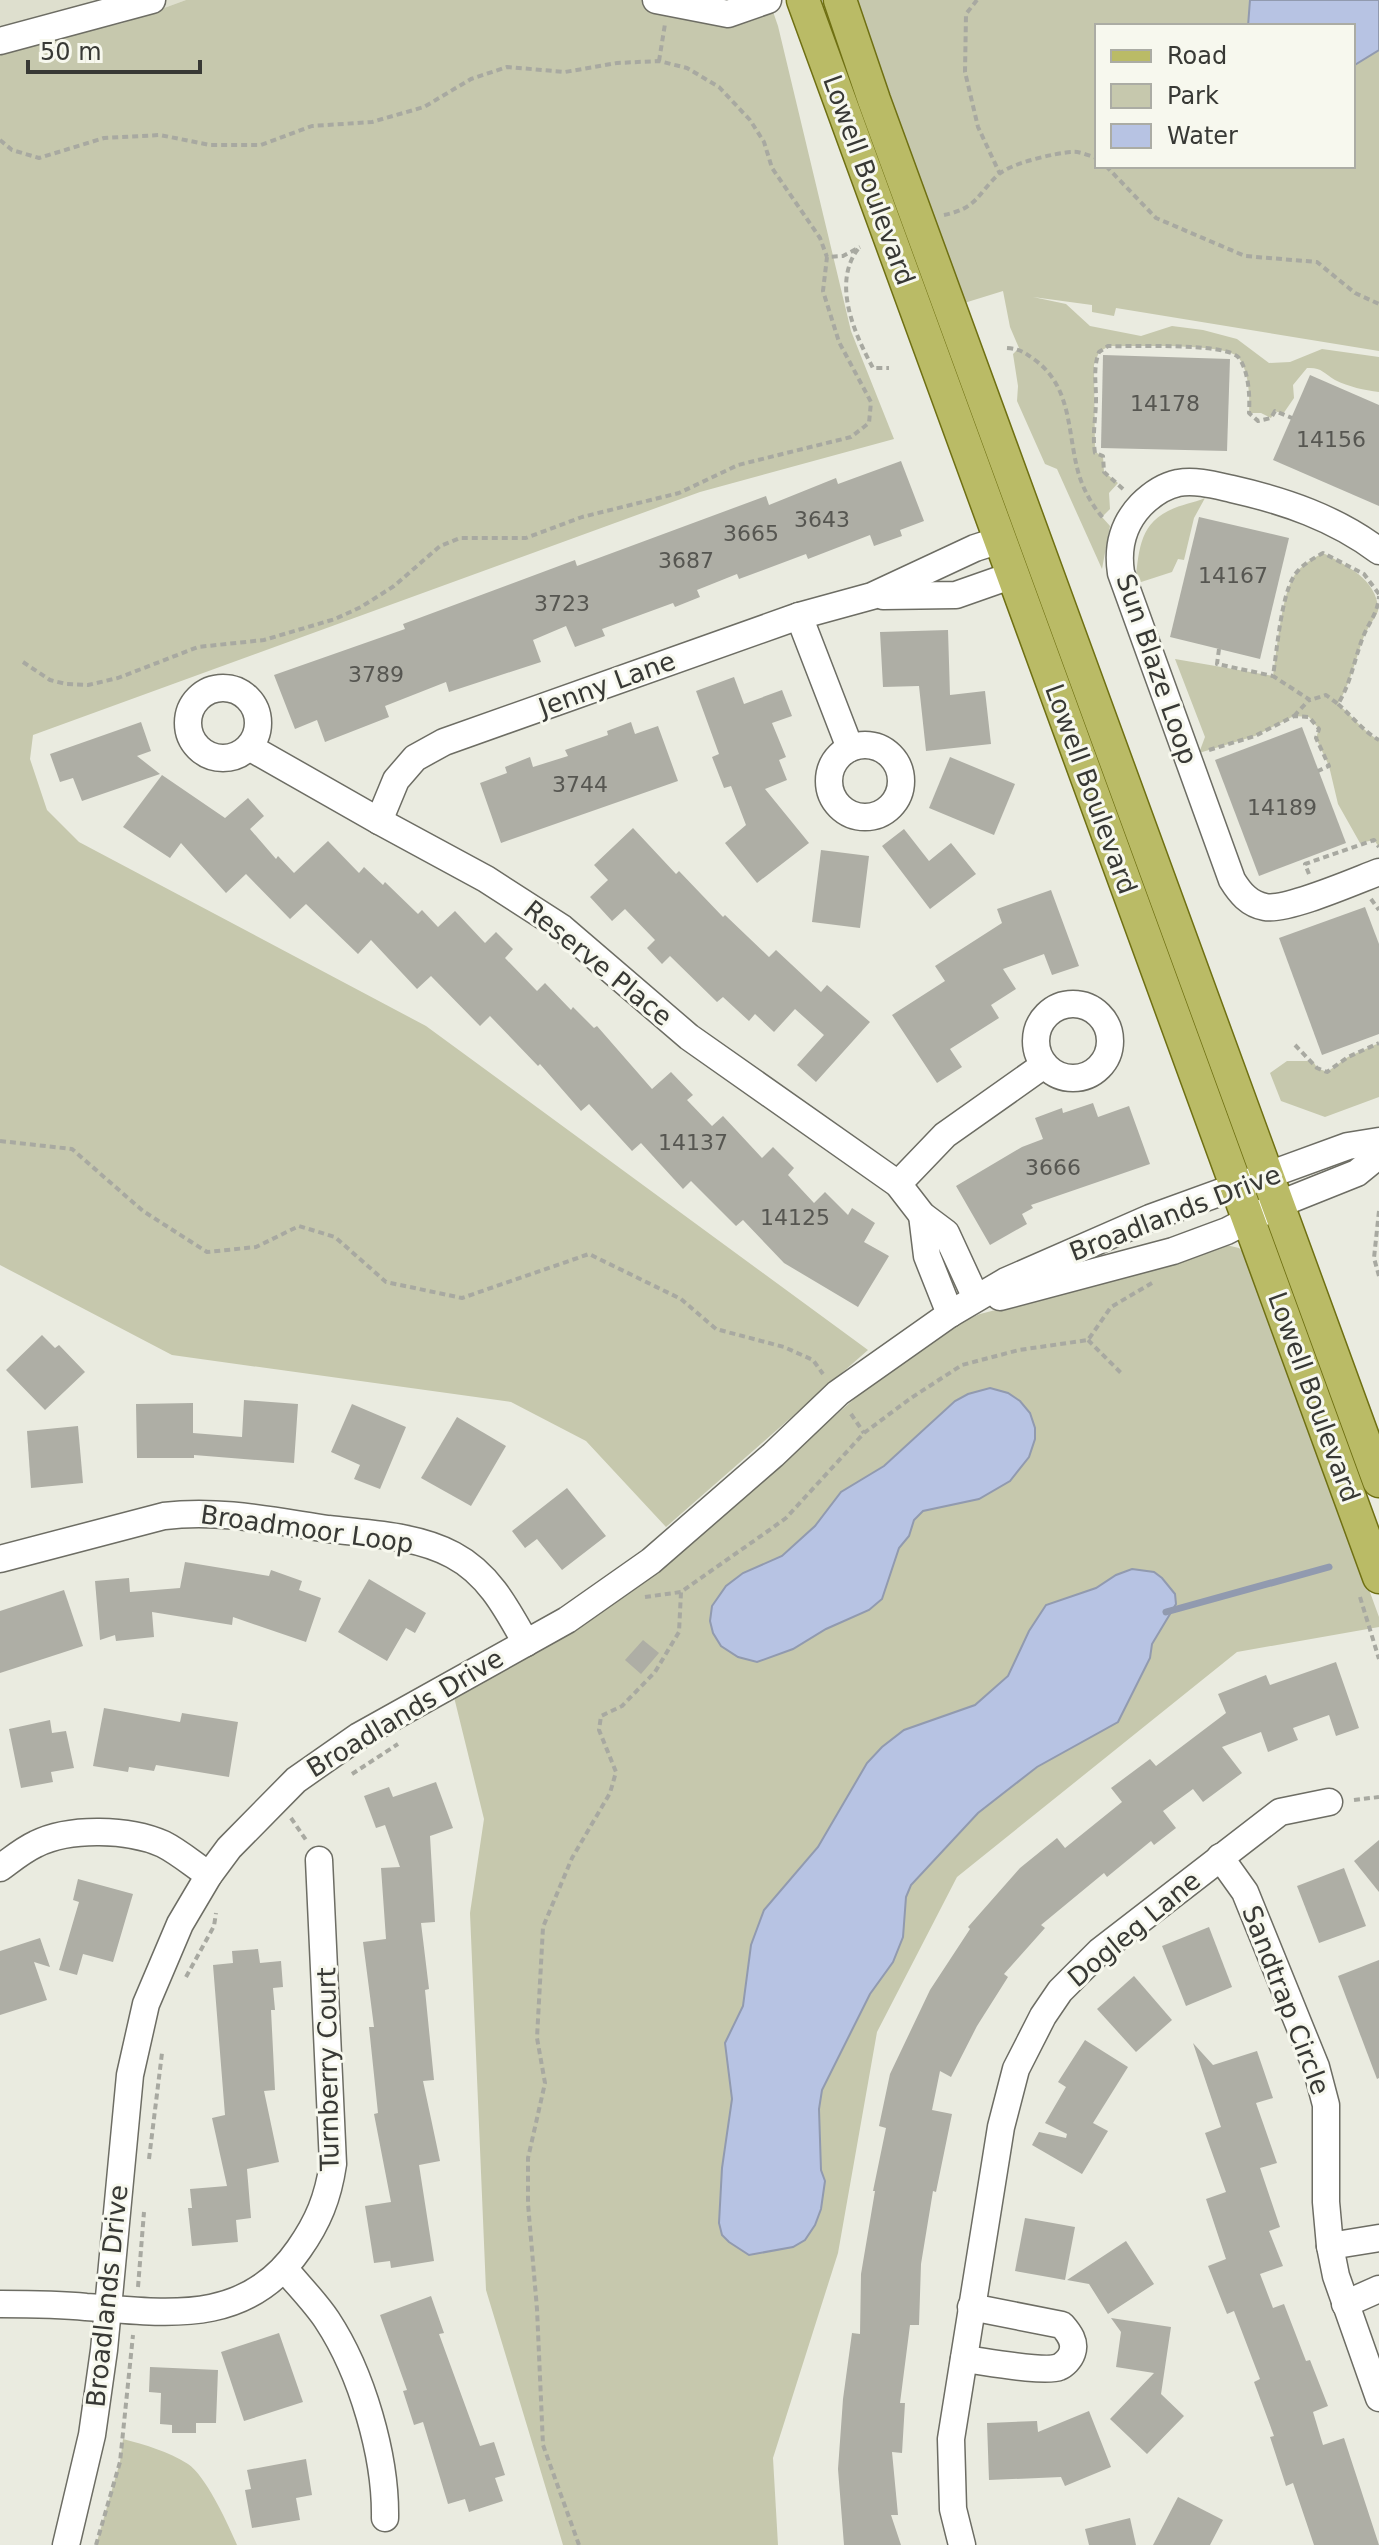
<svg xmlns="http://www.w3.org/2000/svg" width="1379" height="2545" viewBox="0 0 1379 2545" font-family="'DejaVu Sans',sans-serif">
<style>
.built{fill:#dedfce}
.green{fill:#c6c8ad;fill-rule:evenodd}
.water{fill:#b7c3e3;stroke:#919aaf;stroke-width:2}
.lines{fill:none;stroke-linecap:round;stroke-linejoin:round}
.stream{stroke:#919aaf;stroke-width:7}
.building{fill:#aeaea5}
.minor-casing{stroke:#6d6d64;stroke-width:29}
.major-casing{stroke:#6f7013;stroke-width:35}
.path{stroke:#a8a9a1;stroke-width:4;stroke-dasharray:6 4;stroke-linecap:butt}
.minor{stroke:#fff;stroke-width:26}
.major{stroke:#babb66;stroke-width:32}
.labels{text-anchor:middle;stroke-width:6;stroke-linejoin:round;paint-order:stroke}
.number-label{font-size:22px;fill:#565651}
.street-label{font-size:26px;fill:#383935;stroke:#f7f8ee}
</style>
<rect width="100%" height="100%" fill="#eaebe0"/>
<!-- built -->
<polygon class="built" points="0,0 186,0 123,23 29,44 0,54"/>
<!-- green -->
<g class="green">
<polygon points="186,0 769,0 778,26 851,331 894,439 700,492 33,735 30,759 47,810 79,842 426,1026 868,1350 666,1527 586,1441 511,1402 172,1355 0,1265 0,54 29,44 123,23"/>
<path d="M853,0H1379V351L1116,308L1114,316L1092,312V305L1033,297L1066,304L1090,326L1141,336L1172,326L1203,330L1237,339L1269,363L1290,362L1322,349L1379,357V392C1364,390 1349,387 1335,380C1324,373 1321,367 1307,368L1293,385L1294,398L1283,414L1275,411L1271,418L1261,413H1249C1250,397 1249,372 1239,358C1227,342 1132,347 1109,346L1099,352L1094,365L1095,452L1103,456L1104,472L1118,483L1109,493L1110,509L1102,517L1110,526L1102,569L1057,469L1045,464L1017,401L1018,386L1013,354L1019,348L1010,327L1003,291L961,304ZM1097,26H1353V166H1097Z"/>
<path d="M1205,498L1194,518L1184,560L1178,559L1172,572L1135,584C1139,554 1138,526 1168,511C1179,505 1193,503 1205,498Z"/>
<path d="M1323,553C1344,564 1379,580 1378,611C1374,621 1366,629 1363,639C1355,661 1350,684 1338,704C1352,716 1364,732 1379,740V847L1374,840L1360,843L1338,804L1329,766L1316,738L1319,729L1309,717L1294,716L1255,736L1199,753L1205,737L1175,659L1273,676C1277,650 1281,597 1294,576C1300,566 1312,559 1323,553Z"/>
<polygon points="1379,1043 1379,1097 1325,1117 1281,1101 1270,1073 1287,1061 1313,1061 1317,1068 1327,1072 1348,1057"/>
<polygon points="1222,1244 1239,1248 1248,1258 1379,1617 1379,1627 1237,1652 957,1877 877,2032 838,2253 773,2458 778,2545 563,2545 486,2290 470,1913 484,1819 454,1697 579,1625 637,1587 904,1356 949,1327 980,1314 1144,1272"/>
<path d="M123,2439C145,2445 168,2451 188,2464C206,2476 228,2524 237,2545H96L120,2462Z"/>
</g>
<!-- water -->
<g class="water">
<polygon points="1250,0 1379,0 1379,50 1353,66 1353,26 1248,26"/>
<polygon points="990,1388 1008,1393 1020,1401 1030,1413 1035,1428 1035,1439 1029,1457 1010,1481 979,1499 923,1511 914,1520 909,1536 899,1548 882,1599 869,1610 826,1629 793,1649 757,1662 738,1657 721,1646 713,1633 710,1621 712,1606 726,1586 743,1573 782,1556 815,1526 841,1492 884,1466 955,1401 968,1394"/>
<polygon points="1132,1569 1154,1572 1162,1578 1175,1594 1176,1604 1152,1644 1150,1658 1118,1722 1037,1767 978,1813 911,1885 906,1897 903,1937 893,1962 870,1994 822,2090 819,2109 821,2170 825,2181 821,2209 815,2225 805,2240 793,2247 749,2255 729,2242 722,2235 719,2223 722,2168 732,2099 725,2043 743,2006 751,1945 764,1910 818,1847 867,1763 882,1747 904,1730 975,1705 1008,1676 1029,1631 1046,1605 1096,1588 1116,1575"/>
</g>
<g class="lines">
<!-- stream -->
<polyline class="stream" points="1166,1612 1329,1567"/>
</g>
<!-- building -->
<g class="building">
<polygon points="1103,355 1230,359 1227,451 1101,448"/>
<polygon points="1310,375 1379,405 1379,506 1273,460"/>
<polygon points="901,461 924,521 900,530 902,536 874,546 870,535 808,559 806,554 739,579 737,574 697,590 700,597 675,607 673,603 602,629 605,636 575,647 566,626 533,640 541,662 449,692 446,682 385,706 389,717 325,742 317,720 295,729 274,675 405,629 403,624 575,560 577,566 766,496 769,505 836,478 838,484"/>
<polygon points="1199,517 1289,538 1260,659 1170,637"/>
<polygon points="948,630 950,695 985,691 991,744 926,751 919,686 883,687 880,632"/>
<polygon points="734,677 744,704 782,690 792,716 772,723 786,757 779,760 787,780 765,789 809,843 757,883 725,843 746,825 731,786 724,788 712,757 719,754 696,691"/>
<polygon points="141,722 151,751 137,756 160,774 82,801 73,778 60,782 50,754"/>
<polygon points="631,722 635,734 658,726 678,781 501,843 480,783 507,773 505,767 530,757 533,767 568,756 565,750 608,735 607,731"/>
<polygon points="1302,727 1346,843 1259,876 1215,760"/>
<polygon points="950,757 1015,784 994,835 929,808"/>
<polygon points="162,775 225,818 248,798 264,816 250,829 276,859 278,856 294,873 328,841 359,873 364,867 383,885 385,882 418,914 422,910 438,927 455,911 485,943 496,932 513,949 505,958 537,991 545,983 571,1010 573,1007 594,1028 597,1026 652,1089 671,1072 693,1095 687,1100 712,1126 723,1116 762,1158 773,1147 794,1168 788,1175 814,1203 825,1192 848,1215 852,1208 875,1223 864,1242 889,1256 858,1307 784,1263 743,1220 736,1226 691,1181 683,1189 641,1143 632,1151 589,1104 581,1111 540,1064 538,1066 490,1016 480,1026 431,976 417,989 371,940 358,954 306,904 290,919 246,874 226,893 181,843 170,858 123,827"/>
<polygon points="633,828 676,874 679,871 723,917 725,915 769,957 776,950 821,992 827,985 870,1022 816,1082 797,1065 824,1035 795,1009 774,1032 755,1014 749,1021 723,997 717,1002 670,956 662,964 647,948 655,940 625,909 612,921 590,897 608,880 594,865"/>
<polygon points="904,829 929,861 951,843 976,874 930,909 882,846"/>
<polygon points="821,850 869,856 860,928 812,922"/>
<polygon points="1051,890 1079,966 1052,975 1044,954 1003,969 1016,989 991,1005 999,1018 950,1049 962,1067 937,1083 892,1015 945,981 935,966 1002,923 997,909"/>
<polygon points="1365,907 1379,944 1379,1034 1322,1055 1279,938"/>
<polygon points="1093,1103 1098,1117 1129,1106 1150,1164 1031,1205 1033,1208 1022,1214 1027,1224 990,1245 956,1186 1022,1147 1043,1139 1035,1118 1062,1108 1063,1113"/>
<polygon points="42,1335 55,1348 59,1345 85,1372 45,1410 6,1370"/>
<polygon points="244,1400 298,1404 294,1463 194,1455 194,1458 137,1458 136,1404 193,1403 193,1433 242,1437"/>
<polygon points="352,1404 406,1427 380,1489 354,1479 360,1465 331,1452"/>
<polygon points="457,1417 506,1446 471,1506 421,1478"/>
<polygon points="78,1426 83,1483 31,1488 27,1431"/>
<polygon points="567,1488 606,1536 562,1570 537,1539 525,1548 512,1531"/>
<polygon points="185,1562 269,1576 271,1570 302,1581 299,1590 321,1598 306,1642 233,1617 232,1625 152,1612 154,1637 116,1641 115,1635 100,1640 95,1581 129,1578 130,1592 180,1588"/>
<polygon points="369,1579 426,1613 415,1633 406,1628 387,1661 338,1632"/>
<polygon points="64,1590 83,1646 0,1673 0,1611"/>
<polygon points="643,1640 659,1653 641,1674 625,1660"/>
<polygon points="1336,1662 1359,1728 1336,1736 1329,1715 1293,1728 1298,1740 1268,1752 1261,1732 1222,1747 1242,1773 1203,1802 1193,1789 1163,1811 1176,1828 1154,1845 1151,1841 1107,1877 1104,1873 1041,1925 1045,1928 1004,1974 1008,1977 977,2026 951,2077 940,2071 932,2110 952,2114 936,2192 933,2191 921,2264 919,2325 910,2325 900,2403 905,2403 902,2453 892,2452 898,2515 891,2515 901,2545 844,2545 838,2469 843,2399 852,2333 860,2334 861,2274 875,2191 873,2191 886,2128 879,2126 890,2074 930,1990 970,1929 968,1927 1020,1868 1057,1838 1065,1848 1122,1802 1111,1788 1150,1759 1156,1766 1226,1713 1218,1694 1266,1675 1270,1685"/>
<polygon points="104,1708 180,1722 182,1713 238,1722 229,1777 156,1765 154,1771 129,1767 128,1772 93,1766"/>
<polygon points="50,1720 52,1733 66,1731 74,1768 51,1772 53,1782 21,1788 9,1729"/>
<polygon points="436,1782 453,1828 430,1836 435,1922 421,1923 429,1989 425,1990 434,2080 423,2081 440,2161 419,2165 434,2261 391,2268 390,2261 374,2263 365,2206 391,2202 374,2114 378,2113 369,2027 374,2027 363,1942 386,1939 381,1868 400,1867 385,1825 376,1828 364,1796 389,1787 393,1797"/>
<polygon points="1379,1840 1379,1892 1354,1861"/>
<polygon points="1344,1868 1366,1926 1319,1943 1297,1886"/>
<polygon points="78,1879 133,1894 113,1962 83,1954 77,1975 59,1970 79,1902 73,1900"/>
<polygon points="1209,1927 1232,1987 1186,2006 1162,1946"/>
<polygon points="40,1938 50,1967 34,1962 47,2000 0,2015 0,1951"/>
<polygon points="258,1949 260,1963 281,1961 283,1987 273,1988 275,2010 271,2010 275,2090 264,2091 279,2162 247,2169 251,2218 236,2220 238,2242 192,2246 188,2208 192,2208 190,2189 227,2186 212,2118 225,2115 213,1965 233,1963 232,1951"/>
<polygon points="1379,1960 1379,2078 1377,2079 1338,1976"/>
<polygon points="1134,1976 1172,2020 1136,2052 1097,2009"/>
<polygon points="1085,2040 1128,2067 1093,2123 1108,2131 1082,2174 1032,2145 1039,2132 1066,2138 1067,2134 1045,2123 1066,2087 1058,2082"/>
<polygon points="1193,2043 1213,2065 1257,2051 1273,2098 1256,2103 1277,2163 1260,2168 1280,2227 1269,2231 1283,2266 1260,2274 1273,2308 1284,2304 1306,2361 1310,2360 1328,2406 1313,2412 1323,2445 1344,2438 1379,2545 1314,2545 1293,2483 1286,2486 1270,2437 1274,2436 1254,2382 1260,2379 1234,2311 1227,2314 1208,2266 1226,2259 1206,2199 1226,2192 1205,2133 1221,2127"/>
<polygon points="1025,2218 1075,2227 1065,2280 1015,2271"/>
<polygon points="1126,2241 1154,2284 1108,2314 1089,2284 1067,2280"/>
<polygon points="431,2296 444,2333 439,2334 480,2446 494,2442 505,2475 495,2478 503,2501 469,2512 465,2499 448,2504 423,2422 414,2425 403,2391 407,2390 380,2315"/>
<polygon points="1111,2318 1171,2327 1161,2394 1184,2416 1147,2454 1110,2419 1154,2373 1116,2367 1121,2332"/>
<polygon points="279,2333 303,2402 244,2421 221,2352"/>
<polygon points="150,2367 218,2370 216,2423 196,2423 196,2433 172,2433 172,2425 160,2424 161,2393 149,2392"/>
<polygon points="1089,2411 1111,2467 1065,2486 1061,2477 989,2480 987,2423 1037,2421 1038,2432"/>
<polygon points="306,2459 312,2495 296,2498 300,2520 252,2528 245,2490 251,2489 247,2470"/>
<polygon points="1178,2497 1223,2520 1210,2545 1153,2545"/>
<polygon points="1130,2518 1136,2545 1089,2545 1085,2529"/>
</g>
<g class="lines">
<!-- minor casing -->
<g class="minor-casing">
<g id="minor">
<polyline points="656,0 728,14 768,0"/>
<polyline points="0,41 152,0"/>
<path d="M1379,551C1335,518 1285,501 1232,489C1214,485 1196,480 1178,483C1164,486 1151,495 1141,505C1123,524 1117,547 1121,573L1232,880C1240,893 1249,904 1265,907C1287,911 1355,881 1379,872"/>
<polyline points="883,596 956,595 1013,575"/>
<polyline points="799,616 850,748"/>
<circle cx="223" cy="723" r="35"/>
<circle cx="865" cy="781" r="36"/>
<polyline points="249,747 379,821 486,879 562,928 689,1037 898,1184 922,1215 946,1233 976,1298"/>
<polyline points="379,821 396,780 415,758 444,742 799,616 872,596 975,548 1000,540"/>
<circle cx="1073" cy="1041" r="37"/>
<polyline points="898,1184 945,1135 1044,1065"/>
<polyline points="922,1215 927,1256 950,1314"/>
<polyline points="1000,1297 1173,1251 1227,1231 1277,1205 1357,1173 1379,1155"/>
<path d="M0,1559L164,1516C219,1509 274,1521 328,1529C369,1534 416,1535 453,1555C489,1574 507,1609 526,1643"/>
<polyline points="1220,1857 1245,1892 1316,2067 1326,2105 1326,2202 1330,2246 1336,2276 1379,2398"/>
<path d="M0,1868C11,1860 23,1850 36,1844C70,1827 129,1829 163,1844C179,1852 194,1865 209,1875"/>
<polyline points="1330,2246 1379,2238"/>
<path d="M284,2268C298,2285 315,2302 327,2320C362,2373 386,2456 385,2518"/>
<path d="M0,2304C29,2304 58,2304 86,2307C168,2313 246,2326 299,2249C318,2222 328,2198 333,2164L319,1860"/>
<polyline points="1345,2304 1379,2289"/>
<path d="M964,2359C982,2361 1045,2373 1059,2367C1064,2365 1070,2359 1072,2353C1076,2342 1069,2333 1062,2325L971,2307"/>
<polyline points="66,2545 92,2435 104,2350 130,2075 146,2004 180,1924 209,1875 229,1848 296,1780 359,1736 567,1620 651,1561 773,1455 838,1393 950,1314 1006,1281 1150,1218 1348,1146 1379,1141"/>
<polyline points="962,2545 953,2509 951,2439 1001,2127 1016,2069 1043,2016 1060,1991 1100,1951 1280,1812 1329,1802"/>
</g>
</g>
<!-- major casing -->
<g class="major-casing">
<g id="major">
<polyline points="803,0 1379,1577"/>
<polyline points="840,0 874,100 1379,1481"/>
</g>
</g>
<!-- path -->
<g class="path">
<polyline points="977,0 966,14 965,72 978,127 1000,174"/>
<polyline points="659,61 665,24"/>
<polyline points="0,140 12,150 39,158 104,138 160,135 210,145 261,145 312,126 372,122 424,107 471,79 507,67 565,72 617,63 659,61 687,68 719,87 750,120 764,142 772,168 820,238 827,257"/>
<polyline points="1106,166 1156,218 1245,256 1317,262 1355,293 1379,304"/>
<path d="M944,215C978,208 977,194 999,174C1012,163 1055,153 1072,152C1080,151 1089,156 1097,158"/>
<path d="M858,249C832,283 854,333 873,368H889"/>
<path d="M1007,348C1020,349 1024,352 1035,360C1073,388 1067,434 1079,475C1084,491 1093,507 1104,519"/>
<path d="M1123,489L1104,472L1103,456L1095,453C1092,434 1096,417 1096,399C1096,382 1093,368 1099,352L1108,346C1132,347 1227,342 1239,358C1249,372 1250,397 1249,413L1258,421L1271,418L1275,411L1292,418"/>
<path d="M1379,594L1364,574L1323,553C1312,559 1300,566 1294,576C1281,597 1277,650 1273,676L1310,700L1326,695L1338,704C1351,683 1354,660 1363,637C1369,622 1378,613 1379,596"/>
<polyline points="1219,649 1217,664 1273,676"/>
<polyline points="23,662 50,680 66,684 88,685 118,678 198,647 264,640 335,619 361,607 394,586 440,546 460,538 526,538 582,517 679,493 738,465 851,437 869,423 871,402 839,342 823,291 827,257 843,256 860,247"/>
<path d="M1338,704C1352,716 1364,732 1379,740"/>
<polyline points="1294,716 1309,700"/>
<polyline points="1209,750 1255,736 1294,716 1309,717 1319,729 1316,738 1329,766 1318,771"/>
<polyline points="1309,874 1305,864 1374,840 1379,847"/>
<polyline points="1371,899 1379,910"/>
<polyline points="1295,1045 1317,1068 1327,1072 1348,1057 1379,1043"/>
<polyline points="0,1141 72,1149 143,1211 207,1252 256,1247 299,1226 335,1237 386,1282 462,1298 589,1254 681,1299 716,1329 784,1347 813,1360 823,1374"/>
<polyline points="1379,1211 1374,1258 1379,1276"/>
<polyline points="1088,1340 1121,1373"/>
<polyline points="851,1414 864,1433"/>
<polyline points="645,1597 681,1592 768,1531 786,1518 864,1433 911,1398 962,1365 1019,1350 1088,1340 1111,1307 1152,1283"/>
<polyline points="1360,1597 1379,1659"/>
<polyline points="352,1774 398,1744"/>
<polyline points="1354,1800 1379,1797"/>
<polyline points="291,1818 306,1840"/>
<polyline points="186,1977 214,1926 216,1913"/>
<polyline points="149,2159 162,2053"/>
<polyline points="138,2287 144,2212"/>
<polyline points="96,2545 120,2462 133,2335"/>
<polyline points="579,2545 543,2445 537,2309 528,2204 528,2158 545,2083 537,2038 543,1927 572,1858 610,1793 616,1772 599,1730 601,1716 622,1706 655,1672 679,1632 681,1592"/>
</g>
<!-- minor -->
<use href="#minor" class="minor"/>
<!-- major -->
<use href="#major" class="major"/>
</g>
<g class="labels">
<!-- number labels -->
<g class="number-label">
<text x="1165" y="411">14178</text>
<text x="1331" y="447">14156</text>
<text x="822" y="527">3643</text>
<text x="751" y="541">3665</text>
<text x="686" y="568">3687</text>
<text x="1233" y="583">14167</text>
<text x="562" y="611">3723</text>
<text x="376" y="682">3789</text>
<text x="580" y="792">3744</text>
<text x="1282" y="815">14189</text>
<text x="693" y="1150">14137</text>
<text x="1053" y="1175">3666</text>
<text x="795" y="1225">14125</text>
</g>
<!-- street labels -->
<g class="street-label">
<text transform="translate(869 180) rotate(70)" y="9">Lowell Boulevard</text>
<text transform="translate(1157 669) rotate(71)" y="9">Sun Blaze Loop</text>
<text transform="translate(607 684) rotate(-20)" y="9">Jenny Lane</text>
<text transform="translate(1091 789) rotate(70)" y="9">Lowell Boulevard</text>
<text transform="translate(598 963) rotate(39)" y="9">Reserve Place</text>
<text transform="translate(1175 1213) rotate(-21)" y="9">Broadlands Drive</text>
<text transform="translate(1314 1397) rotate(70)" y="9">Lowell Boulevard</text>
<text transform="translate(307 1529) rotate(8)" y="9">Broadmoor Loop</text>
<text transform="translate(405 1713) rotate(-31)" y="9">Broadlands Drive</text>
<text transform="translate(1134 1929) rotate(-40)" y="9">Dogleg Lane</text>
<text transform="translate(1286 2000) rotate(69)" y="9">Sandtrap Circle</text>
<text transform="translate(328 2069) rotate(-91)" y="9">Turnberry Court</text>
<text transform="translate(107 2296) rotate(-84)" y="9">Broadlands Drive</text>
</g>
</g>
<!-- legend -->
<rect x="1095" y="24" width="260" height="144" fill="#f7f8ee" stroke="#abaca4" stroke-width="2"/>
<rect x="1111" y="50" width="40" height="12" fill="#babb66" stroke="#abaca4" stroke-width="2"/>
<text x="1167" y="64" font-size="24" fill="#383935">Road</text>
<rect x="1111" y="84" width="40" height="24" fill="#c6c8ad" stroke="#abaca4" stroke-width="2"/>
<text x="1167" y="104" font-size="24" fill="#383935">Park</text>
<rect x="1111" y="124" width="40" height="24" fill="#b7c3e3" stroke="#abaca4" stroke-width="2"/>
<text x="1167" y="144" font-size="24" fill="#383935">Water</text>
<!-- scale -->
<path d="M28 60v12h172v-12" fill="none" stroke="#383935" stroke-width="4"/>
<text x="40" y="60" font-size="24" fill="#383935" stroke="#f7f8ee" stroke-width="6" paint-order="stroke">50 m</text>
</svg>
